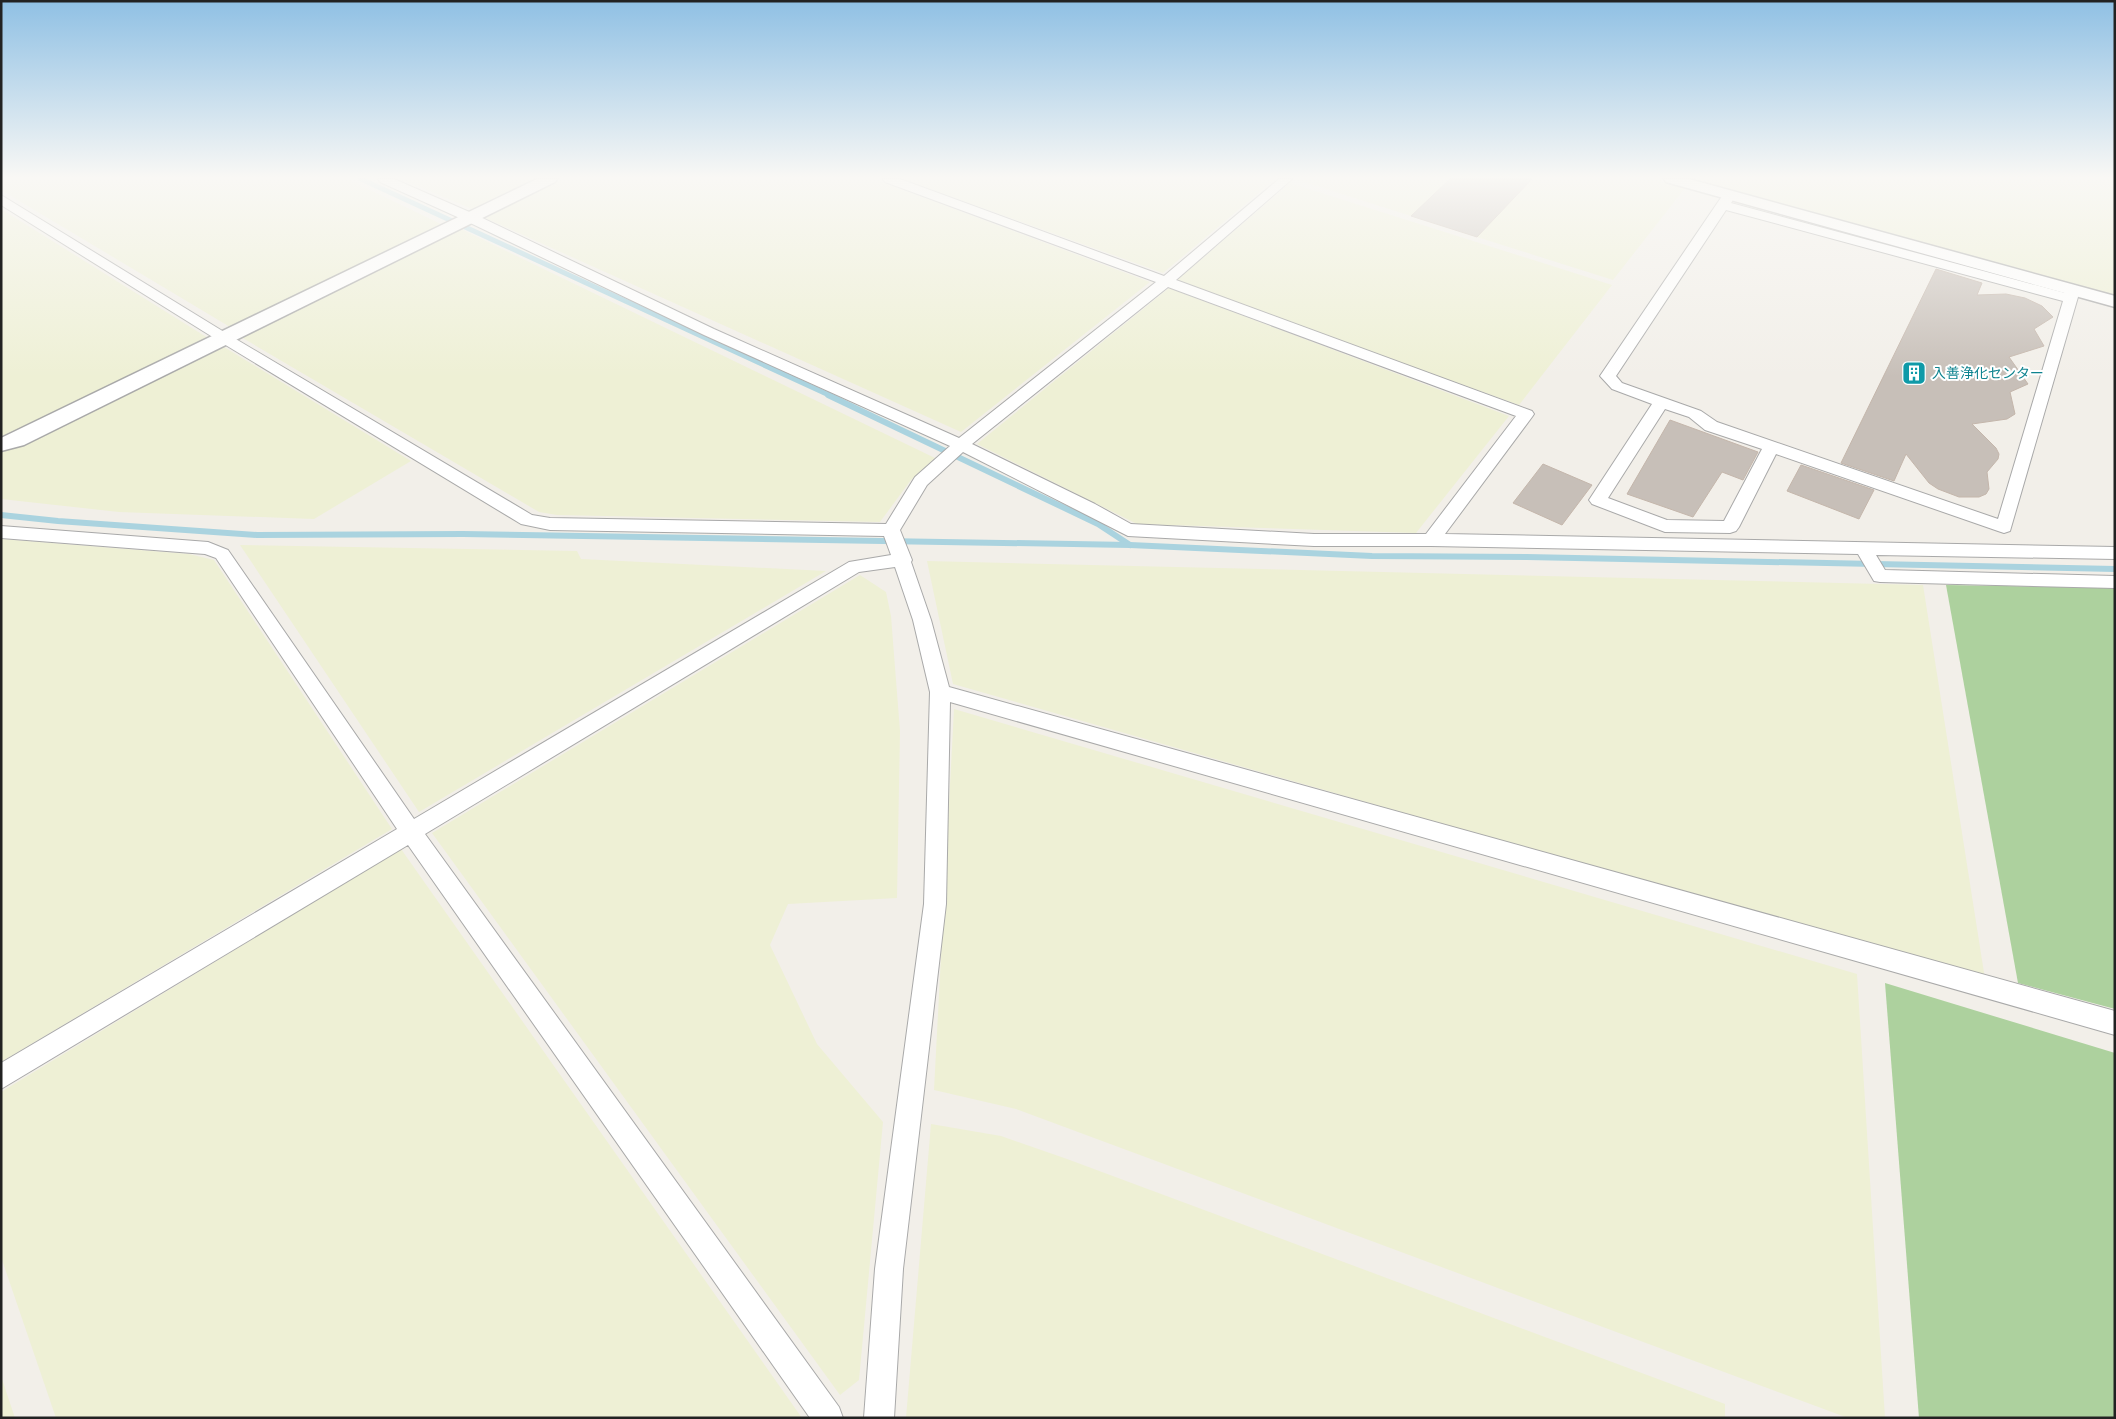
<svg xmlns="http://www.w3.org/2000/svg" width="2116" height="1419" viewBox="0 0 2116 1419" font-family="Helvetica,'Noto Sans JP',sans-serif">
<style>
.farmland{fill:#eef0d5}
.forest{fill:#add19e}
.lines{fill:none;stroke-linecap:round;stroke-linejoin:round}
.stream-far1{stroke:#aad3df;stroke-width:5}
.stream{stroke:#aad3df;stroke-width:6}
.building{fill:#c7bfb8;stroke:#c4b6ab}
.minor-casing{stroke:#a9a9a9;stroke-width:2}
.tertiary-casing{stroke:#a9a9a9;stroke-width:3}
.minor{fill:#fff;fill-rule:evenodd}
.tertiary{fill:#fff;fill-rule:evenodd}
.labels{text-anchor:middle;stroke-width:4;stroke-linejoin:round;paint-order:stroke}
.far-culture-label{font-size:14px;fill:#0d838f;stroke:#fff;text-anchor:start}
</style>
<rect width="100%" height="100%" fill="#f2efe9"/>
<!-- farmland -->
<g class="farmland">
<polygon points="1,179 347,179 441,224 230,327 1,190"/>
<polygon points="401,179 534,179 472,209"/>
<polygon points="563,179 874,179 1150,282 961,432 485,218"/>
<polygon points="902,179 1266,179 1273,181 1163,273"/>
<polygon points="1295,179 1450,179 1411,216"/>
<polygon points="1532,179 1652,179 1685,188 1613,280 1477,237"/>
<polygon points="1693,179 2115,179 2115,297"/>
<polygon points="1290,183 1612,285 1519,405 1176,281"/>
<polygon points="1,209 208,338 1,437"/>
<polygon points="461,229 935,458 911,480 880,522 557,515 539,512 241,337"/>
<polygon points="1169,288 1509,416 1416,533 1137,524 977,444"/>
<polygon points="224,347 411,461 314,519 119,512 1,499 1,452"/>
<polygon points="1,539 189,554 214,560 392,829 1,1062"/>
<polygon points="240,545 577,551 581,559 826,571 419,812"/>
<polygon points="927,561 1923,585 1985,979 953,684"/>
<polygon points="860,575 886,592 891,616 900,731 897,898 788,904 770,945 817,1044 883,1122 859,1380 840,1395 432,833"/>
<polygon points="954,709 1857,974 1885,1418 1848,1418 1016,1109 934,1090"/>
<polygon points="401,849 802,1418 56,1418 1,1257 1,1092"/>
<polygon points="931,1124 1001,1136 1067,1159 1725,1404 1725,1418 906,1418"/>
<polygon points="1,1376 15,1418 1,1418"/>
</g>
<!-- forest -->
<g class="forest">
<polygon points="1946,585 2115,588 2115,1009 2018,983"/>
<polygon points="1885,983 2115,1053 2115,1418 1919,1418"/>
</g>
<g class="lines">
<!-- stream-far1 -->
<polyline class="stream-far1" points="361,179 831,396"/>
<!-- stream -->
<g class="stream">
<polyline points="828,395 1098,524 1130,545"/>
<polyline points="1,515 58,521 257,535 463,534 1130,545 1372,556 1527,557 2115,569"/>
</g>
</g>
<!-- building -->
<g class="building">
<polygon points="1450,179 1532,179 1477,237 1411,216"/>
<polygon points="1936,269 1982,283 1977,295 2006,294 2025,298 2042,306 2053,317 2034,329 2044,346 2009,357 2028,384 2010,392 2015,414 2007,419 1972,424 1996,448 1999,454 1998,459 1987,472 1989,489 1986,494 1979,497 1959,497 1938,489 1929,483 1906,454 1894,481 1841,463"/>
<polygon points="1670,420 1758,452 1743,480 1722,472 1693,517 1627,494"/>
<polygon points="1543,464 1592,485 1562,525 1513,503"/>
<polygon points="1801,465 1874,490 1859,519 1787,491"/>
</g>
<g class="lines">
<!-- minor casing -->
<g class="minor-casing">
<g id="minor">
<path d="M378,179H394L474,214L714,329L959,438L1156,282L885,182L883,179H900L1164,276L1279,179H1292L1176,280L1532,411L1534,414L1532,417L1445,534L2115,547V559L1876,555L1885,570L2115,576V588L1880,582L1874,581L1858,554L1431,546H1314L1128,536L963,452L927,485L900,530L912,560L911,562L931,620L949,687L2115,1011V1035L950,702L946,904L903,1269L894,1418H864L875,1269L924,904L930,692L913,620L895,567L859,572L425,834L839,1407L843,1418H810L408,845L1,1089V1063L397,829L216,558L205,554L1,538V526L208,542L228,550L414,819L849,562L891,555L884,536L550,530L521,524L219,341L1,205V195L229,335L532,515L550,518L886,524L915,477L950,446L704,335L464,220L380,182ZM1168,287L1516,416L1426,534H1314L1131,524L1095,504L972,444Z"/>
<path d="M1730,191L1736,195L1731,203L2065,293L2068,287H2078L2080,290L2010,531L2004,533L1998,531L1776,454L1739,527L1736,531L1730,533L1665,532L1592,504L1589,500L1652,404L1612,389L1600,376L1718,202L1725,192ZM1726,210L2063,301L1998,519L1717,422L1701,411L1622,383L1616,376ZM1665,409L1689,417L1705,430L1762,449L1724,521L1667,520L1608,498Z"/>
</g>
</g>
<!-- tertiary casing -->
<g class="tertiary-casing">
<g id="tertiary">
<polygon points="537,179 557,179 555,182 24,445 1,451 1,438"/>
<polygon points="1664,179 1689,179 2115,296 2115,307 1666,182"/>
</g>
</g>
<!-- minor -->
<use href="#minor" class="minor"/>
<!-- tertiary -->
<use href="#tertiary" class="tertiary"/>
</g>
<!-- sky -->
<linearGradient id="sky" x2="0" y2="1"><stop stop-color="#8fc0e4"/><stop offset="0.47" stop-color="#f9f8f5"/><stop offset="1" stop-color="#f9f8f5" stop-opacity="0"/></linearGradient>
<rect width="2116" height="377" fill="url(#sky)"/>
<!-- icons -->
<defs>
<g id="building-square" transform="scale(1.25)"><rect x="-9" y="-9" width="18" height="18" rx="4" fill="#0f9aa8" stroke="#fff"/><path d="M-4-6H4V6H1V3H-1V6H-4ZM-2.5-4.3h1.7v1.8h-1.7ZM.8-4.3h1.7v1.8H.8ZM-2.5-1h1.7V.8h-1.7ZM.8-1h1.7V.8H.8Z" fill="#fff"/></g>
</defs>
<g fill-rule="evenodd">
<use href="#building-square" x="1914" y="373"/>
</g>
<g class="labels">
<!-- far-culture labels -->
<g class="far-culture-label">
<text x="1932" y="378">入善浄化センター</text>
</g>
</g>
<!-- border -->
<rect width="2116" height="1419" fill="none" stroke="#222222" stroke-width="5"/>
</svg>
